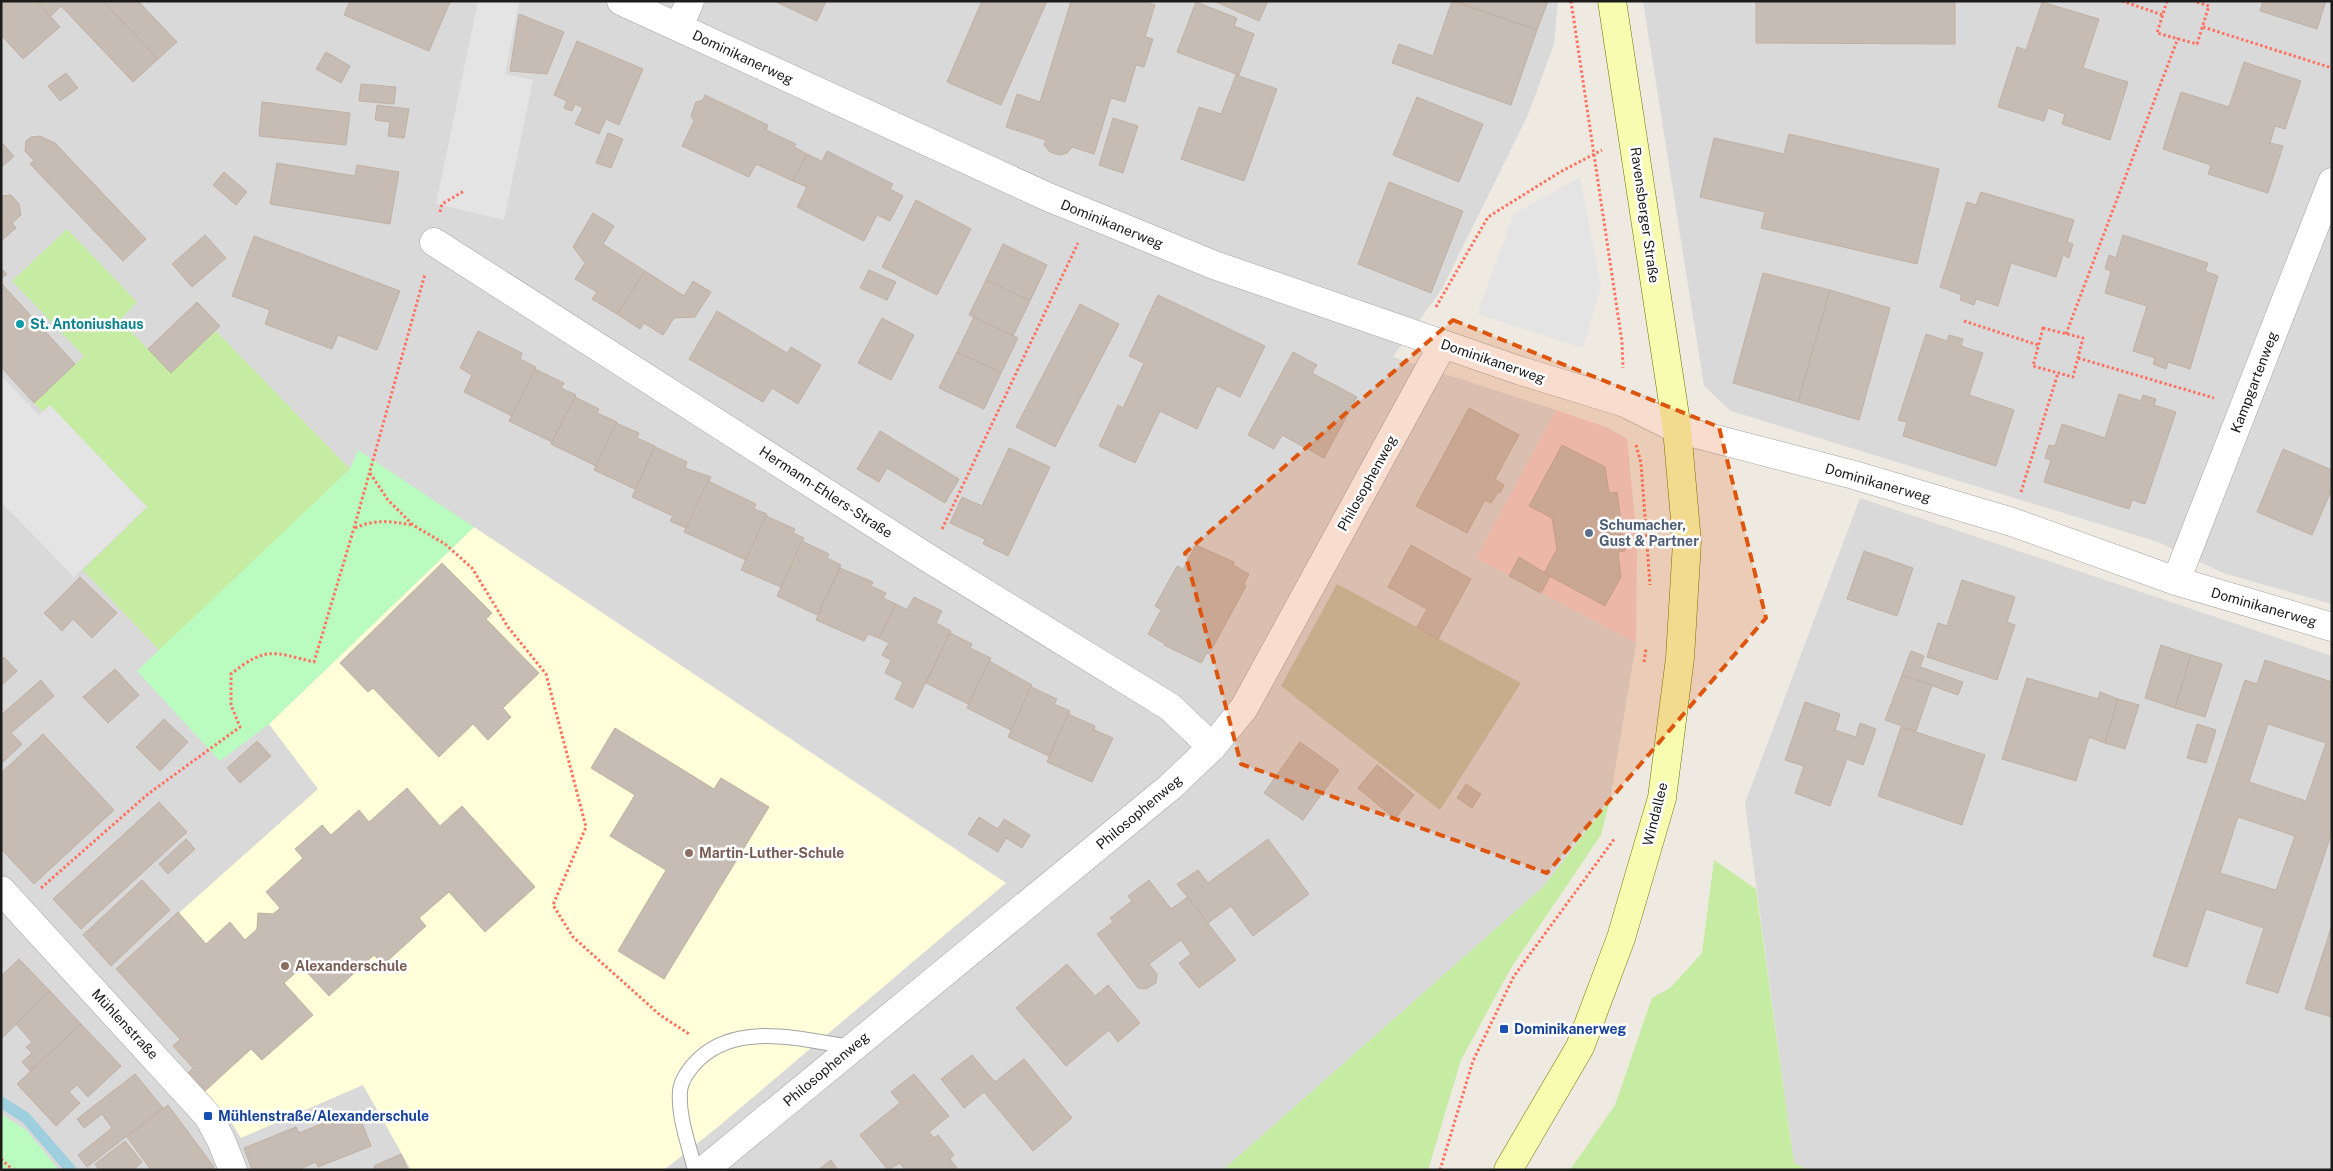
<svg xmlns="http://www.w3.org/2000/svg" width="2333" height="1171" viewBox="0 0 2333 1171" font-family="'Public Sans',sans-serif">
<style>
.residential{fill:#dad9d9}
.commercial{fill:#f0d0ce}
.education{fill:#ffffd9}
.construction{fill:#c3c3ac}
.grass{fill:#c6eca3}
.park{fill:#bafcc0}
.parking{fill:#e4e4e4}
.lines{fill:none;stroke-linecap:round;stroke-linejoin:round}
.stream{stroke:#9ecfde;stroke-width:11}
.building{fill:#c6bcb4;stroke:#c0b0a2;fill-rule:evenodd}
.service-casing{stroke:#a3a3a3;stroke-width:16}
.minor-casing{stroke:#a3a3a3;stroke-width:29}
.secondary-casing{stroke:#687600;stroke-width:29}
.path{stroke:#ff7261;stroke-width:3;stroke-dasharray:2.5 2.5;stroke-linecap:butt}
.service{stroke:#fff;stroke-width:14}
.minor{stroke:#fff;stroke-width:28}
.secondary{stroke:#f8fcb0;stroke-width:28}
.marked{fill:#de560d;fill-opacity:0.2;stroke:#de560d;stroke-width:4;stroke-dasharray:10 6;stroke-linejoin:round}
.culture-dot{fill:#0f9aa8;stroke:#fff;stroke-width:2}
.service-dot{fill:#5c6f8a;stroke:#fff;stroke-width:2}
.education-dot{fill:#8d6e63;stroke:#fff;stroke-width:2}
.transit-dot{fill:#1a4fb4;stroke:#fff;stroke-width:2}
.labels{text-anchor:middle;stroke-width:5;stroke-linejoin:round;paint-order:stroke}
.street-label{font-size:14px;fill:#1c1c1c;stroke:#fff}
.culture-label{font-size:14px;font-weight:bold;fill:#0d838f;stroke:#fff;text-anchor:start}
.service-label{font-size:14px;font-weight:bold;fill:#4e5e75;stroke:#fff;text-anchor:start}
.education-label{font-size:14px;font-weight:bold;fill:#785e54;stroke:#fff;text-anchor:start}
.transit-label{font-size:14px;font-weight:bold;fill:#164399;stroke:#fff;text-anchor:start}
</style>
<rect width="100%" height="100%" fill="#eeeae1"/>
<!-- residential -->
<g class="residential">
<polygon points="1,1 1558,1 1554,44 1528,115 1442,289 1393,357 1556,410 1476,558 1636,643 1610,800 1543,887 1223,1170 1,1170"/>
<polygon points="1643,1 2332,1 2332,604 2223,573 2158,542 1731,411 1704,386"/>
<polygon points="1860,498 2332,656 2332,1170 1809,1170 1794,1164 1745,803"/>
</g>
<!-- commercial -->
<polygon class="commercial" points="1556,410 1606,427 1627,439 1637,538 1636,643 1476,558"/>
<!-- education -->
<polygon class="education" points="474,527 1006,883 719,1126 664,1170 411,1170 363,1085 241,1138 228,1117 188,1073 193,1068 173,1046 180,1038 116,969 318,789 269,724"/>
<!-- construction -->
<polygon class="construction" points="1337,584 1521,683 1440,810 1281,686"/>
<!-- grass -->
<g class="grass">
<polygon points="67,229 137,302 120,320 171,373 216,331 350,469 160,651 83,570 147,507 50,406 43,412 34,403 84,356 12,281"/>
<polygon points="1610,800 1601,835 1511,968 1461,1060 1428,1170 1223,1170 1543,887"/>
<polygon points="1714,860 1756,889 1794,1163 1809,1170 1570,1170 1615,1105 1652,998 1670,988 1702,953"/>
</g>
<!-- park -->
<g class="park">
<polygon points="358,450 474,527 269,724 220,761 137,671 350,469"/>
<polygon points="1,1114 26,1130 59,1170 1,1170"/>
</g>
<!-- parking -->
<g class="parking">
<polygon points="478,1 519,1 505,74 533,80 504,220 436,204"/>
<polygon points="1580,177 1601,287 1583,348 1477,314 1514,214"/>
<polygon points="1,376 39,415 50,405 147,507 74,577 1,502"/>
</g>
<g class="lines">
<!-- stream -->
<polyline class="stream" points="1,1102 26,1118 71,1170"/>
</g>
<!-- building -->
<g class="building">
<polygon points="1,1 37,1 60,27 23,59 1,35"/>
<polygon points="37,1 103,1 158,59 133,82 61,6 50,17"/>
<polygon points="103,1 138,1 177,42 158,59"/>
<polygon points="350,1 448,1 450,2 429,51 344,15"/>
<polygon points="774,1 826,1 817,21"/>
<polygon points="982,1 1047,1 1001,105 947,82"/>
<polygon points="1071,1 1143,1 1155,5 1145,37 1153,39 1144,67 1136,65 1125,102 1111,98 1094,154 1072,147 1067,153 1060,155 1050,152 1044,145 1046,140 1006,127 1017,94 1040,102"/>
<polygon points="1214,1 1268,1 1259,21"/>
<polygon points="1452,1 1537,30 1511,105 1392,63 1399,44 1433,56"/>
<polygon points="1455,1 1548,1 1537,30"/>
<polygon points="1756,1 1955,1 1955,44 1756,43"/>
<polygon points="2263,1 2326,1 2317,29 2260,11"/>
<polygon points="1196,2 1237,18 1234,26 1254,34 1239,75 1177,52"/>
<polygon points="2042,2 2099,19 2083,68 2128,82 2110,140 2062,124 2065,114 2048,108 2044,121 1998,107 2017,47 2026,50"/>
<polygon points="519,14 564,32 547,74 510,71"/>
<polygon points="577,41 643,69 619,125 606,119 599,134 575,124 583,108 575,104 572,111 564,108 567,101 554,95"/>
<polygon points="326,52 350,66 341,83 316,69"/>
<polygon points="2244,62 2301,81 2285,129 2275,126 2270,143 2283,146 2268,193 2208,174 2211,165 2163,149 2181,92 2229,107"/>
<polygon points="66,73 78,88 60,101 48,86"/>
<polygon points="1236,75 1277,89 1244,181 1181,159 1199,107 1221,114"/>
<polygon points="361,84 396,87 394,104 359,101"/>
<polygon points="705,95 768,125 766,130 796,144 794,147 807,154 793,181 756,164 749,177 682,146 694,121 691,116 696,102 703,100"/>
<polygon points="1417,97 1483,124 1459,182 1393,155"/>
<polygon points="262,102 350,113 346,145 259,136"/>
<polygon points="377,105 409,109 404,138 388,136 390,122 375,120"/>
<polygon points="1113,118 1138,126 1123,173 1099,165"/>
<polygon points="608,133 623,139 611,168 596,163"/>
<polygon points="1789,134 1939,169 1917,264 1761,228 1765,212 1700,197 1714,138 1784,154"/>
<polygon points="40,136 55,143 146,239 123,261 30,164 34,161 25,151 26,141 31,137"/>
<polygon points="1,142 14,156 1,168"/>
<polygon points="827,151 893,184 890,189 903,196 890,221 877,215 864,241 797,207 807,187 793,181 807,154 822,161"/>
<polygon points="277,163 355,176 357,165 399,172 390,224 270,204"/>
<polygon points="224,172 247,192 236,205 213,185"/>
<polygon points="1389,182 1463,211 1431,293 1358,264"/>
<polygon points="1981,192 2074,220 2067,242 2073,244 2069,258 2063,255 2056,277 2011,263 1998,306 1976,299 1974,305 1960,300 1962,295 1940,287 1967,202 1976,205"/>
<polygon points="11,195 19,204 21,215 12,223 16,228 1,241 1,196"/>
<polygon points="916,200 971,229 937,295 882,267"/>
<polygon points="593,213 614,226 603,244 645,271 617,314 592,299 597,292 575,279 585,263 573,247"/>
<polygon points="205,235 226,258 192,287 172,264"/>
<polygon points="2123,235 2208,263 2205,271 2218,276 2190,369 2168,362 2166,369 2153,364 2155,358 2133,351 2147,306 2105,293 2111,271 2105,269 2109,255 2116,258"/>
<polygon points="254,236 400,291 377,350 338,335 332,349 265,324 270,310 232,296"/>
<polygon points="1003,244 1047,265 1030,301 986,280"/>
<polygon points="1,268 7,274 1,279"/>
<polygon points="869,270 896,282 887,300 860,288"/>
<polygon points="645,271 684,296 693,281 711,292 695,317 674,318 663,335 644,323 640,329 617,314"/>
<polygon points="1763,273 1830,290 1798,402 1733,383"/>
<polygon points="986,280 1030,301 1013,336 969,315"/>
<polygon points="1,283 75,364 34,403 1,367"/>
<polygon points="1830,290 1890,308 1859,420 1798,402"/>
<polygon points="1158,295 1265,346 1240,397 1217,386 1197,429 1160,411 1135,463 1099,446 1118,405 1123,408 1144,363 1129,356"/>
<polygon points="197,302 220,326 171,373 148,349"/>
<polygon points="1080,304 1119,324 1055,447 1016,427"/>
<polygon points="717,311 787,353 791,347 821,365 798,404 772,388 763,402 689,359"/>
<polygon points="974,317 1018,338 1001,373 957,352"/>
<polygon points="882,318 914,335 891,380 858,363"/>
<polygon points="478,331 522,353 520,359 536,367 512,416 464,392 472,375 460,368"/>
<polygon points="1926,334 1947,341 1949,335 1963,339 1961,346 1983,353 1969,395 2014,410 1996,466 1903,436 1907,422 1898,420"/>
<polygon points="957,352 1001,373 984,409 939,388"/>
<polygon points="1293,352 1317,365 1312,373 1357,397 1324,458 1282,435 1274,449 1248,435"/>
<polygon points="535,369 564,383 561,388 576,395 552,442 509,421"/>
<polygon points="2119,394 2141,401 2143,395 2156,399 2154,405 2176,412 2145,504 2132,500 2129,509 2044,482 2051,460 2045,458 2049,445 2055,446 2062,424 2105,438"/>
<polygon points="575,397 599,409 597,413 617,422 596,466 551,444"/>
<polygon points="1469,408 1519,435 1495,479 1504,485 1500,493 1498,492 1491,503 1485,500 1467,533 1416,506"/>
<polygon points="616,423 639,433 637,438 655,446 635,489 594,470"/>
<polygon points="880,431 959,479 945,503 887,468 879,482 857,469"/>
<polygon points="1562,445 1605,467 1609,493 1617,492 1625,551 1618,552 1621,577 1605,606 1544,573 1557,549 1552,518 1529,506"/>
<polygon points="655,447 687,462 685,468 711,477 686,528 670,521 673,516 632,497"/>
<polygon points="1009,448 1050,467 1008,556 983,544 985,539 950,523 962,497 982,506"/>
<polygon points="2283,449 2332,470 2332,489 2312,535 2257,512"/>
<polygon points="708,481 756,504 754,509 767,514 746,560 684,532"/>
<polygon points="766,516 795,529 793,533 804,538 781,587 741,570"/>
<polygon points="802,541 829,554 827,558 841,565 817,615 777,596"/>
<polygon points="1196,545 1234,562 1233,565 1249,574 1244,584 1246,586 1209,654 1207,653 1201,663 1164,645 1165,644 1148,634 1161,610 1155,606 1177,566 1183,569"/>
<polygon points="1411,545 1471,579 1438,639 1417,627 1427,609 1388,587"/>
<polygon points="1864,551 1913,568 1897,616 1847,599"/>
<polygon points="1519,557 1550,576 1541,593 1509,576"/>
<polygon points="442,563 492,613 486,619 539,673 503,708 511,717 488,740 473,724 439,757 373,688 368,692 340,663"/>
<polygon points="840,568 873,582 871,586 886,593 883,598 896,604 879,638 868,634 864,641 816,620"/>
<polygon points="80,577 117,613 92,638 73,619 62,631 44,613"/>
<polygon points="1962,580 2015,597 2007,622 2015,625 1997,680 1927,657 1938,623 1947,626"/>
<polygon points="914,597 942,611 936,623 951,631 913,708 895,699 903,682 885,673 891,660 882,655 889,643 879,638 896,604 907,610"/>
<polygon points="950,633 972,644 970,648 991,658 968,704 926,683"/>
<polygon points="2161,645 2191,655 2175,708 2145,698"/>
<polygon points="1911,651 1924,656 1920,667 1963,682 1958,695 1902,675"/>
<polygon points="2191,655 2222,664 2205,717 2175,708"/>
<polygon points="4,657 17,671 1,686 1,660"/>
<path d="M2265,660L2332,682V832L2278,993L2246,983L2264,928L2206,909L2187,967L2153,956L2245,680L2257,684ZM2268,724L2326,743L2306,801L2249,782ZM2238,817L2295,836L2276,890L2220,873Z"/>
<polygon points="989,661 1032,685 1011,730 967,708"/>
<polygon points="115,669 139,695 108,723 83,697"/>
<polygon points="1902,675 1932,685 1916,731 1885,720"/>
<polygon points="2027,678 2098,699 2100,692 2118,699 2105,743 2089,737 2076,781 2002,759"/>
<polygon points="41,680 54,696 11,733 22,744 1,764 1,715"/>
<polygon points="1031,687 1057,699 1054,704 1070,711 1049,756 1008,737"/>
<polygon points="2118,699 2139,705 2125,749 2105,743"/>
<polygon points="1805,702 1840,714 1835,730 1856,737 1860,723 1876,729 1863,765 1847,759 1830,806 1795,793 1804,766 1785,760"/>
<polygon points="1068,714 1095,726 1094,730 1113,738 1092,782 1047,762"/>
<polygon points="164,719 188,742 160,771 136,747"/>
<polygon points="2197,724 2216,730 2206,763 2187,758"/>
<polygon points="1901,727 1985,755 1962,825 1878,796"/>
<polygon points="615,728 714,789 721,778 769,807 664,979 618,951 666,870 610,836 635,795 591,768"/>
<polygon points="43,734 114,810 34,884 1,849 1,773"/>
<polygon points="257,741 271,756 240,783 227,768"/>
<polygon points="1300,742 1339,770 1303,820 1264,793"/>
<polygon points="1377,765 1414,795 1395,819 1358,788"/>
<polygon points="1466,784 1481,794 1472,808 1457,798"/>
<polygon points="407,788 440,826 462,806 535,887 485,932 449,892 419,918 426,926 383,965 374,955 329,996 302,967 284,983 313,1015 262,1060 251,1049 205,1091 188,1073 193,1068 173,1046 180,1039 116,969 178,912 206,944 230,922 245,940 257,929 258,913 273,914 280,908 266,892 303,858 295,849 322,825 331,835 359,810 369,822"/>
<polygon points="159,802 187,832 81,929 53,899"/>
<polygon points="979,817 998,829 1004,819 1030,835 1022,848 1006,838 998,852 968,834"/>
<polygon points="186,839 195,849 168,874 159,864"/>
<polygon points="1268,839 1309,894 1253,936 1231,906 1208,923 1177,884 1198,870 1208,883"/>
<polygon points="142,880 170,910 111,966 83,935"/>
<polygon points="1149,880 1171,909 1188,897 1236,960 1199,988 1179,963 1191,954 1181,940 1149,964 1157,974 1156,983 1146,989 1138,988 1097,934 1113,922 1110,918 1132,901 1128,896"/>
<polygon points="2332,925 2332,1017 2305,1009"/>
<polygon points="19,959 50,991 1,1039 1,976"/>
<polygon points="1067,964 1095,996 1108,985 1140,1023 1118,1042 1109,1030 1066,1066 1016,1008"/>
<polygon points="50,991 81,1024 30,1071 22,1062 32,1053 26,1047 32,1042 16,1024"/>
<polygon points="81,1024 121,1066 88,1097 77,1085 69,1092 80,1103 56,1126 17,1084"/>
<polygon points="972,1055 995,1082 1024,1059 1072,1118 1033,1151 984,1092 964,1108 941,1079"/>
<polygon points="135,1074 163,1108 87,1167 78,1155 112,1128 102,1114 84,1128 77,1119"/>
<polygon points="914,1074 949,1116 929,1132 934,1138 938,1135 954,1155 950,1159 957,1168 954,1170 905,1170 900,1163 888,1170 860,1135 900,1103 891,1092"/>
<polygon points="168,1105 214,1167 211,1170 151,1170 127,1137"/>
<polygon points="357,1110 371,1146 318,1167 316,1162 298,1170 252,1170 244,1148 296,1127 299,1133"/>
<polygon points="125,1141 142,1162 133,1170 99,1170 95,1164"/>
<polygon points="401,1154 408,1170 375,1170 374,1166"/>
<polygon points="831,1160 838,1170 818,1170"/>
</g>
<g class="lines">
<!-- service casing -->
<g class="service-casing">
<path id="service" d="M695,1170C689,1145 678,1117 680,1091C681,1080 690,1067 699,1059C739,1021 802,1040 851,1047"/>
</g>
<!-- minor casing -->
<g class="minor-casing">
<g id="minor">
<polyline points="621,1 1048,197 1214,265 1521,371 1625,403 1677,429 1854,475 2012,522 2176,581 2332,627"/>
<polyline points="679,27 690,1"/>
<polyline points="434,242 928,558 1170,707 1212,747"/>
<polyline points="2176,581 2332,182"/>
<polyline points="1,890 208,1116 221,1140 233,1170"/>
<polyline points="704,1170 1170,787 1212,747 1244,708 1443,344"/>
</g>
</g>
<!-- secondary casing -->
<g class="secondary-casing">
<polyline id="secondary" points="1508,1170 1580,1047 1621,938 1662,798 1680,658 1687,542 1677,429 1612,1"/>
</g>
<!-- path -->
<g class="path">
<polyline points="1571,1 1622,342 1623,368"/>
<polyline points="2122,1 2163,15"/>
<polyline points="2167,1 2157,33 2197,44 2209,6 2194,1"/>
<polyline points="2203,27 2332,68"/>
<polyline points="440,212 442,204 464,191"/>
<polyline points="1436,307 1488,217 1560,172 1602,150"/>
<polyline points="1964,321 2038,345"/>
<polygon points="2043,328 2083,338 2073,377 2033,366"/>
<polyline points="2066,334 2178,38"/>
<polyline points="2078,358 2214,398"/>
<polyline points="1636,445 1641,463 1650,585"/>
<polyline points="370,473 388,500 413,525 445,544 472,568 508,627 546,674 586,827 553,905 573,937 660,1015 689,1034"/>
<polyline points="2021,492 2058,373"/>
<path d="M355,528C375,519 391,521 412,525"/>
<polyline points="942,529 1078,243"/>
<polyline points="1644,662 1646,649"/>
<path d="M41,888L148,794L240,727L231,705V674C266,646 273,652 314,662L354,528L425,274"/>
<polyline points="1,1159 13,1170"/>
<polyline points="1440,1170 1473,1061 1514,976 1615,838"/>
</g>
<!-- service -->
<use href="#service" class="service"/>
<!-- minor -->
<use href="#minor" class="minor"/>
<!-- secondary -->
<use href="#secondary" class="secondary"/>
</g>
<!-- marked area -->
<path class="marked" d="M1453,320L1719,427L1766,618L1547,873L1241,764L1185,553Z"/>
<!-- markers -->
<circle class="culture-dot" cx="20" cy="324" r="5"/>
<circle class="service-dot" cx="1589" cy="533" r="5"/>
<g class="education-dot">
<circle cx="689" cy="853" r="5"/>
<circle cx="285" cy="966" r="5"/>
</g>
<g class="transit-dot">
<rect x="1499" y="1024" width="10" height="10" rx="2.5"/>
<rect x="203" y="1111" width="10" height="10" rx="2.5"/>
</g>
<g class="labels">
<!-- street labels -->
<g class="street-label">
<text transform="translate(743 57) rotate(25)" y="5">Dominikanerweg</text>
<text transform="translate(1645 215) rotate(82)" y="5">Ravensberger Straße</text>
<text transform="translate(1112 224) rotate(22)" y="5">Dominikanerweg</text>
<text transform="translate(1493 361) rotate(19)" y="5">Dominikanerweg</text>
<text transform="translate(2254 382) rotate(-69)" y="5">Kampgartenweg</text>
<text transform="translate(1367 483) rotate(-61)" y="5">Philosophenweg</text>
<text transform="translate(1878 483) rotate(16)" y="5">Dominikanerweg</text>
<text transform="translate(826 492) rotate(33)" y="5">Hermann-Ehlers-Straße</text>
<text transform="translate(2264 607) rotate(16)" y="5">Dominikanerweg</text>
<text transform="translate(1139 812) rotate(-40)" y="5">Philosophenweg</text>
<text transform="translate(1655 814) rotate(-76)" y="5">Windallee</text>
<text transform="translate(125 1024) rotate(47)" y="5">Mühlenstraße</text>
<text transform="translate(826 1069) rotate(-40)" y="5">Philosophenweg</text>
</g>
<!-- culture labels -->
<g class="culture-label">
<text x="30" y="329">St. Antoniushaus</text>
</g>
<!-- service labels -->
<g class="service-label">
<text x="1599" y="530">Schumacher,<tspan x="1599" dy="16">Gust &amp; Partner</tspan></text>
</g>
<!-- education labels -->
<g class="education-label">
<text x="699" y="858">Martin-Luther-Schule</text>
<text x="295" y="971">Alexanderschule</text>
</g>
<!-- transit labels -->
<g class="transit-label">
<text x="1514" y="1034">Dominikanerweg</text>
<text x="218" y="1121">Mühlenstraße/Alexanderschule</text>
</g>
</g>
<!-- border -->
<rect width="2333" height="1171" fill="none" stroke="#1c1c1c" stroke-width="5"/>
</svg>
